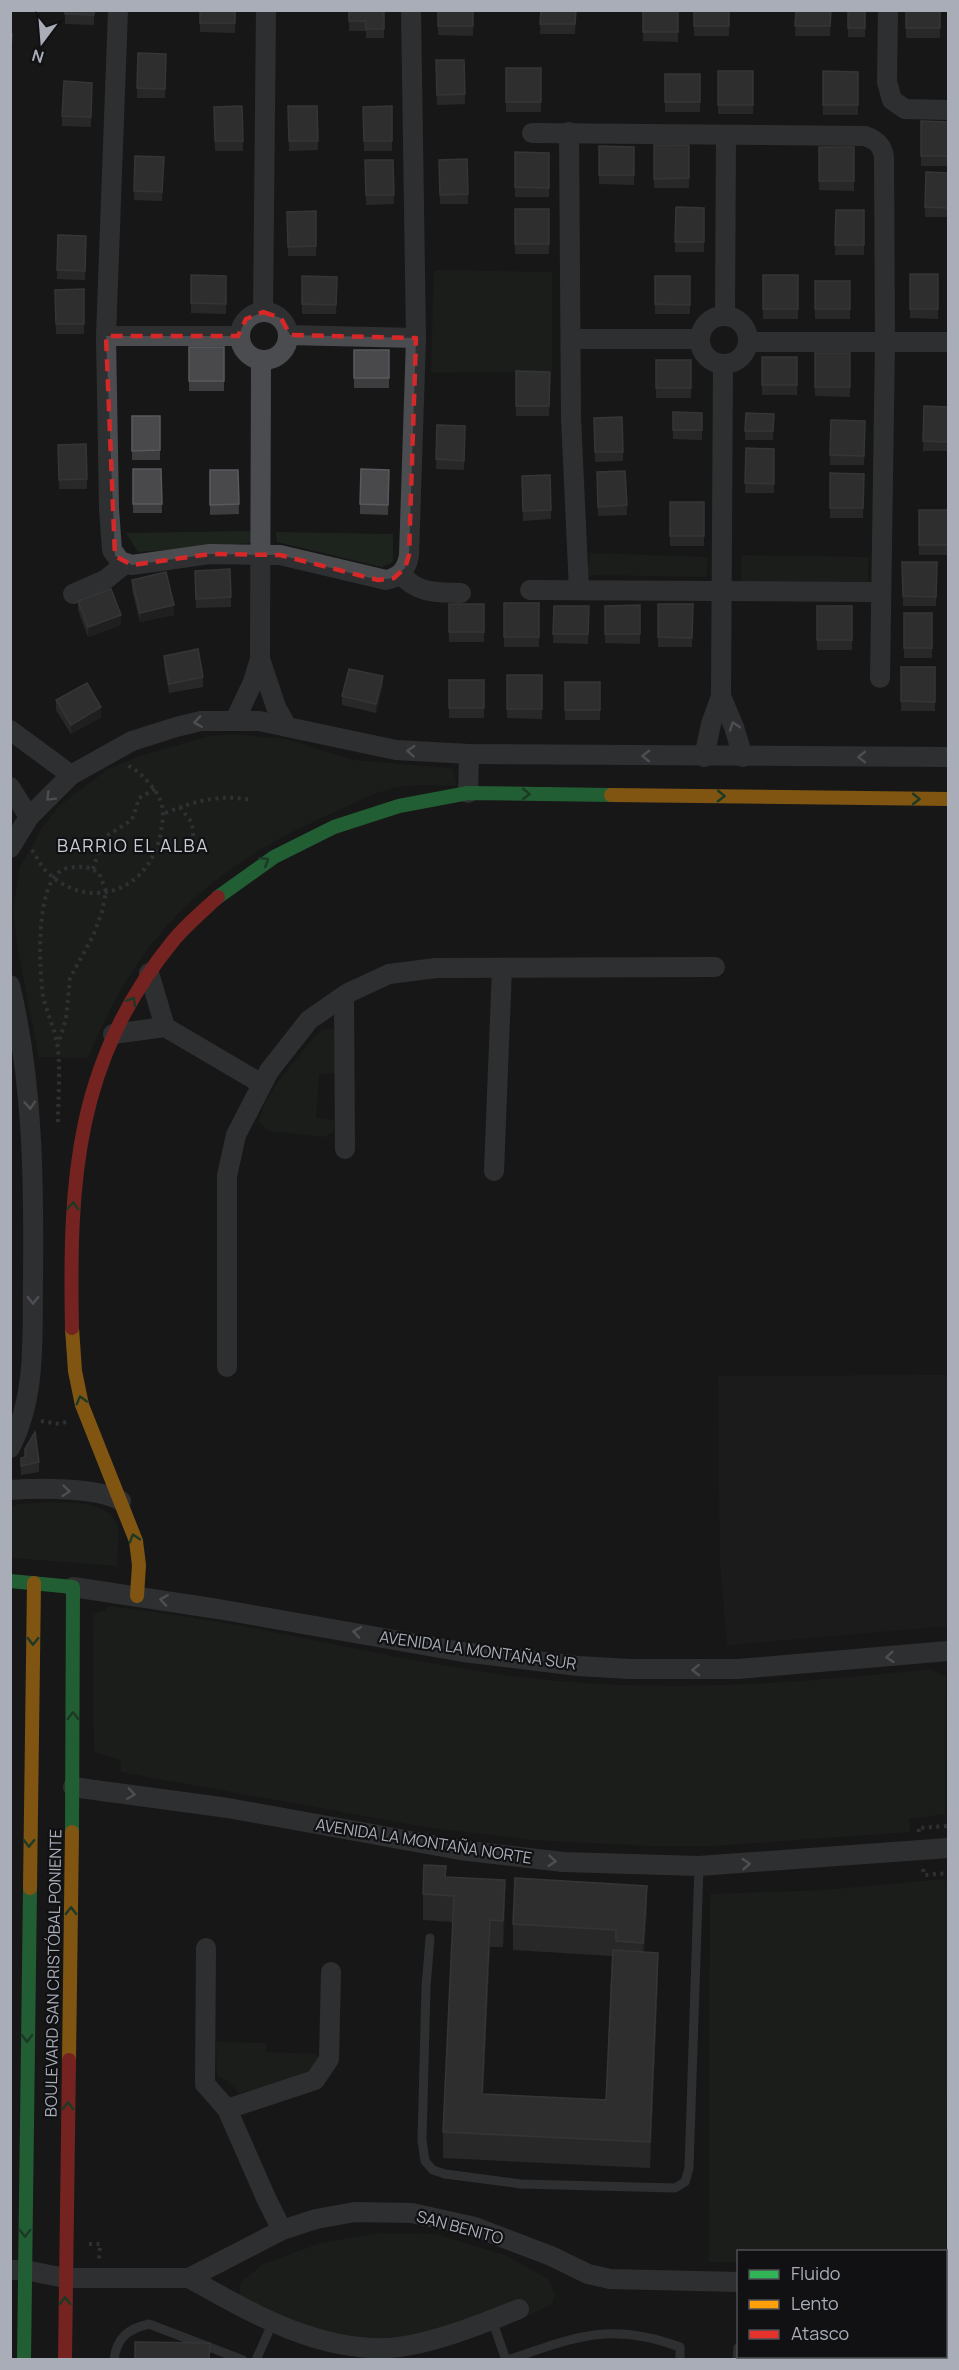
<svg xmlns="http://www.w3.org/2000/svg" width="959" height="2370" viewBox="0 0 959 2370" font-family="Manrope,sans-serif">
<style>
.built{fill:#212123}
.green{fill:#1d241e}
.lines{fill:none;stroke-linecap:round;stroke-linejoin:round}
.path{stroke:#4d4e52;stroke-width:4;stroke-dasharray:3 4.5;stroke-linecap:butt}
.lane{stroke:#4b4c50;stroke-width:9}
.street{stroke:#4b4c50;stroke-width:20}
.fast{stroke:#30b455;stroke-width:14}
.slow{stroke:#ff9f0a;stroke-width:14}
.jam{stroke:#e5322d;stroke-width:14}
.wall{fill:#3d3d3f}
.shaded-wall{fill:#29292a}
.building{fill:#49494c;stroke:#58595d;stroke-width:1.5}
.oneway{stroke:#8c9099}
.oneway2{stroke:#206234}
.marked{fill:none;stroke:#d62828;stroke-width:4.5;stroke-dasharray:12 8;stroke-linejoin:round}
.labels{text-anchor:middle;stroke-width:4.5;stroke-linejoin:round;paint-order:stroke}
.street-label{font-size:16px;fill:#a8adb8;stroke:#111113}
.neighbourhood-label{font-size:18px;letter-spacing:1.5px;fill:#c9ccd4;stroke:#111113}
</style>
<rect width="100%" height="100%" fill="#171717"/>
<!-- built -->
<polygon class="built" points="948,1375 948,1626 727,1645 720,1563 718,1376"/>
<!-- green -->
<g class="green">
<polygon points="434,270 552,272 552,371 431,373"/>
<polygon points="250,531 251,543 138,552 126,533"/>
<polygon points="276,532 393,534 393,562 382,567 277,542"/>
<polygon points="590,553 708,557 706,577 587,575"/>
<polygon points="742,555 868,557 868,581 741,583"/>
<path d="M233,734L286,739L353,760L452,768L457,786C440,786 423,784 407,786C379,788 351,805 326,816C207,869 137,936 88,1058L39,1057L18,950L13,910L20,867L42,828L60,805L108,769L140,756L210,736Z"/>
<path d="M332,1028L336,1033L335,1073L319,1074L316,1118L335,1120L333,1132L325,1137L269,1131L259,1122C265,1090 300,1055 321,1030Z"/>
<path d="M53,1502C73,1503 106,1501 117,1524C120,1532 117,1556 117,1566L11,1558V1507L17,1504Z"/>
<path d="M107,1606C164,1613 221,1621 277,1633C360,1649 443,1668 528,1678C662,1693 797,1684 931,1669L946,1677L945,1814L909,1819L910,1832L713,1846H649L533,1840L430,1828L121,1772V1760L94,1752L93,1616L96,1613L105,1611Z"/>
<polygon points="944,1879 948,1884 946,2259 946,2252 738,2252 738,2262 709,2262 710,1894 824,1890"/>
<polygon points="216,2042 266,2043 266,2052 317,2054 315,2069 305,2078 239,2093 228,2081 217,2076"/>
<polygon points="378,2233 436,2234 508,2256 549,2280 555,2294 552,2304 502,2328 448,2342 342,2340 239,2296 241,2282 263,2264 321,2243"/>
</g>
<g class="lines">
<!-- path -->
<g class="path">
<polyline points="180,807 192,823 195,854"/>
<path d="M165,813C195,801 220,794 252,800"/>
<path d="M32,850C37,857 41,867 48,873C90,912 148,891 160,836C165,812 165,801 148,782C142,775 135,769 127,765"/>
<polyline points="93,869 103,838 132,820 139,798 155,789"/>
<path d="M58,1122C58,1099 61,1065 57,1043C54,1027 46,1011 43,995C39,969 34,873 68,868C80,866 88,866 99,873L106,891L102,912L93,936L70,978L66,1019L58,1045"/>
<polyline points="41,1421 59,1424 66,1422"/>
<polyline points="919,1832 918,1828 948,1826"/>
<polyline points="923,1869 924,1875 948,1873"/>
<polyline points="89,2244 100,2244 99,2259"/>
</g>
<!-- lane -->
<g class="lane">
<polyline points="430,1938 426,1987 422,2140 425,2161 433,2170 445,2174 521,2184 675,2188 685,2182 689,2168 699,1866"/>
<polyline points="492,2320 506,2360"/>
<polyline points="946,2342 948,2342"/>
<path d="M114,2360C117,2337 128,2329 149,2324L243,2360"/>
<polyline points="256,2360 273,2322"/>
<path d="M508,2360C575,2337 610,2321 680,2347V2360"/>
<polyline points="737,2360 738,2348"/>
</g>
<!-- street -->
<g class="street">
<path d="M118,10L106,336L109,509L112,550L120,561L132,565L210,554L280,555L386,580C400,577 407,569 409,555L416,338L411,10"/>
<polyline points="888,10 887,82 892,100 905,109 948,110"/>
<polyline points="569,132 571,418 579,590"/>
<path d="M532,133L865,136C877,140 883,146 884,158L885,342L880,678"/>
<circle cx="264" cy="336" r="24"/>
<polyline points="263,312 266,10"/>
<circle cx="724" cy="340" r="24"/>
<polyline points="725,316 726,135"/>
<polyline points="288,335 416,338"/>
<polyline points="106,336 239,336"/>
<polyline points="571,339 699,339"/>
<polyline points="748,342 948,342"/>
<polyline points="261,360 260,659 276,707 286,725"/>
<path d="M401,574C417,594 437,592 461,593"/>
<polyline points="530,590 880,592"/>
<polyline points="73,594 105,580 125,564"/>
<polyline points="721,696 734,727 743,757"/>
<polyline points="235,720 253,682 260,659"/>
<polyline points="10,730 71,775"/>
<polyline points="704,757 711,724 721,696 723,364"/>
<polyline points="10,787 29,817"/>
<polyline points="468,793 469,754"/>
<polyline points="10,848 29,817 71,775 132,741 176,727 201,721 259,721 396,750 469,754 948,757"/>
<polyline points="149,973 165,1027"/>
<path d="M10,985C33,1082 34,1180 33,1279C32,1337 37,1395 10,1448"/>
<polyline points="344,996 345,1149"/>
<polyline points="113,1034 165,1027 262,1084"/>
<polyline points="494,1171 502,968"/>
<polyline points="227,1367 227,1176 236,1135 269,1071 309,1020 348,993 389,974 436,968 715,967"/>
<path d="M10,1490C37,1488 99,1487 121,1501"/>
<polyline points="73,1587 218,1609 463,1652 578,1666 630,1669 738,1669 948,1651"/>
<polyline points="73,1787 228,1808 460,1850 563,1862 699,1866 948,1848"/>
<polyline points="206,1948 205,2084 227,2109 266,2198 282,2230"/>
<polyline points="227,2109 315,2080 329,2059 331,1972"/>
<polyline points="10,2270 25,2270 65,2278 189,2278 282,2230 316,2219 355,2212 412,2213 475,2227 551,2256 588,2274 610,2279 738,2282"/>
<path d="M189,2278C250,2312 315,2351 388,2348C427,2346 482,2324 519,2309"/>
<polyline points="946,2286 948,2286"/>
</g>
<!-- fast -->
<g class="fast">
<polyline points="218,897 274,857 334,827 399,806 468,793 611,795"/>
<polyline points="10,1581 73,1587 72,1832"/>
<polyline points="24,2360 30,1888"/>
</g>
<!-- slow -->
<g class="slow">
<polyline points="611,795 948,799"/>
<polyline points="72,1328 75,1371 82,1405 136,1541 139,1565 137,1596"/>
<polyline points="30,1888 34,1583"/>
<polyline points="69,2060 72,1832"/>
</g>
<!-- jam -->
<g class="jam">
<path d="M72,1328C69,1181 75,1061 173,941C186,925 203,911 218,897"/>
<polyline points="65,2360 69,2060"/>
</g>
</g>
<!-- wall -->
<g class="wall">
<polygon points="65,10 94,10 94,25 65,24"/>
<polygon points="200,10 235,10 235,33 200,32"/>
<polygon points="349,10 384,10 384,38 366,38 366,31 349,31"/>
<polygon points="438,10 473,10 473,36 438,35"/>
<polygon points="541,10 576,10 575,34 540,34"/>
<polygon points="643,10 678,10 678,42 643,41"/>
<rect x="694" y="10" width="35" height="26"/>
<polygon points="796,10 831,10 830,36 795,36"/>
<rect x="848" y="10" width="17" height="27"/>
<rect x="906" y="10" width="34" height="28"/>
<polygon points="138,53 166,54 165,98 137,98"/>
<polygon points="436,60 464,60 465,104 437,105"/>
<rect x="506" y="68" width="35" height="44"/>
<rect x="718" y="71" width="35" height="43"/>
<polygon points="823,71 858,72 858,115 823,115"/>
<rect x="665" y="74" width="35" height="38"/>
<polygon points="92,83 91,127 62,126 62,116"/>
<polygon points="242,106 243,151 215,151 214,107"/>
<polygon points="288,106 317,106 318,150 289,151"/>
<polygon points="392,106 392,151 364,151 363,107"/>
<polygon points="921,121 948,122 948,166 921,166"/>
<rect x="654" y="145" width="35" height="43"/>
<polygon points="599,146 634,147 634,185 599,184"/>
<polygon points="819,147 854,147 854,191 819,190"/>
<polygon points="515,152 549,153 549,197 515,197"/>
<polygon points="135,156 164,157 162,201 134,200"/>
<polygon points="467,159 468,204 440,204 439,160"/>
<polygon points="365,160 393,160 394,204 366,205"/>
<polygon points="948,173 948,217 925,217 925,207"/>
<polygon points="676,207 704,208 704,252 675,252"/>
<rect x="515" y="209" width="34" height="45"/>
<polygon points="836,210 864,210 864,255 835,255"/>
<polygon points="316,211 316,256 288,256 287,212"/>
<polygon points="58,235 86,236 85,280 57,279"/>
<polygon points="910,274 938,274 938,319 910,318"/>
<polygon points="191,275 226,276 226,314 191,313"/>
<rect x="763" y="275" width="35" height="44"/>
<polygon points="302,276 337,277 336,314 302,314"/>
<rect x="655" y="276" width="35" height="38"/>
<rect x="815" y="281" width="35" height="38"/>
<polygon points="84,289 84,334 56,334 55,290"/>
<rect x="189" y="347" width="35" height="44"/>
<rect x="354" y="350" width="35" height="38"/>
<polygon points="815,353 850,353 850,397 815,396"/>
<rect x="762" y="357" width="35" height="38"/>
<rect x="656" y="360" width="35" height="38"/>
<polygon points="516,371 550,372 549,416 516,416"/>
<polygon points="924,406 948,407 948,451 923,451"/>
<polygon points="673,412 702,413 702,440 673,439"/>
<polygon points="746,413 774,414 773,440 745,440"/>
<rect x="132" y="416" width="28" height="44"/>
<polygon points="831,420 865,421 864,465 830,465"/>
<polygon points="437,425 465,426 464,470 436,469"/>
<polygon points="594,427 623,452 623,461 595,462"/>
<polygon points="86,444 87,489 59,489 58,445"/>
<polygon points="746,448 774,449 774,493 745,493"/>
<polygon points="133,469 161,469 162,513 133,513"/>
<polygon points="210,470 238,470 239,514 210,515"/>
<polygon points="389,470 388,515 360,514 360,504"/>
<polygon points="597,472 627,505 627,515 598,516"/>
<polygon points="830,473 864,474 863,518 830,518"/>
<polygon points="522,486 551,510 551,519 523,521"/>
<rect x="670" y="502" width="34" height="44"/>
<rect x="919" y="510" width="29" height="45"/>
<polygon points="902,562 937,562 936,606 903,606"/>
<polygon points="132,580 174,615 140,622 132,590"/>
<polygon points="195,580 231,597 231,607 196,608"/>
<polygon points="78,601 121,625 88,637 78,610"/>
<rect x="504" y="603" width="35" height="44"/>
<rect x="449" y="604" width="35" height="38"/>
<polygon points="658,604 693,604 692,647 658,647"/>
<polygon points="640,605 640,644 605,643 605,606"/>
<polygon points="554,606 589,606 588,644 553,643"/>
<rect x="817" y="606" width="35" height="44"/>
<rect x="904" y="613" width="28" height="45"/>
<polygon points="164,656 203,677 203,687 169,693 164,665"/>
<rect x="901" y="667" width="34" height="44"/>
<polygon points="507,675 542,675 542,719 507,718"/>
<rect x="449" y="680" width="35" height="38"/>
<rect x="565" y="682" width="35" height="38"/>
<polygon points="383,686 376,713 342,705 342,696"/>
<polygon points="56,700 101,717 71,734 56,710"/>
<polygon points="25,1449 39,1462 39,1472 21,1475 21,1458 25,1457"/>
<polygon points="446,1877 505,1906 503,1947 490,1947 483,2094 606,2100 612,1956 513,1950 513,1924 647,1912 644,1952 658,1979 650,2168 443,2158 443,2132 453,1922 423,1920 423,1894"/>
</g>
<!-- shaded-wall -->
<g class="shaded-wall">
<polygon points="174,605 174,615 140,622 140,613"/>
<polygon points="121,615 121,625 88,637 88,627"/>
<polygon points="383,676 383,686 376,713 376,704"/>
<polygon points="101,707 101,717 71,734 71,725"/>
<polygon points="505,1880 505,1906 503,1947 503,1921"/>
<polygon points="647,1886 647,1912 643,1969 643,1943"/>
<polygon points="490,1920 490,1947 482,2121 482,2094"/>
<polygon points="658,1953 658,1979 650,2168 650,2142"/>
</g>
<!-- building -->
<g class="building">
<polygon points="65,10 94,10 94,15 65,14"/>
<rect x="200" y="10" width="35" height="13"/>
<polygon points="349,10 384,10 384,29 366,29 366,21 349,21"/>
<rect x="438" y="10" width="35" height="16"/>
<polygon points="541,10 576,10 575,24 540,24"/>
<rect x="643" y="10" width="35" height="22"/>
<rect x="694" y="10" width="35" height="16"/>
<polygon points="796,10 831,10 830,26 795,26"/>
<rect x="848" y="10" width="17" height="18"/>
<rect x="906" y="10" width="34" height="18"/>
<polygon points="10,34 12,34 10,67"/>
<polygon points="138,53 166,54 165,89 137,88"/>
<polygon points="436,60 464,60 465,94 437,95"/>
<rect x="506" y="68" width="35" height="34"/>
<rect x="718" y="71" width="35" height="34"/>
<polygon points="823,71 858,72 858,105 823,105"/>
<rect x="665" y="74" width="35" height="28"/>
<polygon points="64,81 92,83 91,117 62,116"/>
<polygon points="242,106 243,141 215,141 214,107"/>
<polygon points="288,106 317,106 318,141 289,141"/>
<polygon points="392,106 392,141 364,141 363,107"/>
<polygon points="921,121 948,122 948,156 921,156"/>
<polygon points="654,145 689,145 689,178 654,179"/>
<polygon points="599,146 634,147 634,175 599,175"/>
<rect x="819" y="147" width="35" height="34"/>
<polygon points="515,152 549,153 549,188 515,187"/>
<polygon points="135,156 164,157 162,192 134,191"/>
<polygon points="467,159 468,194 440,195 439,160"/>
<polygon points="365,160 393,160 394,195 366,195"/>
<polygon points="926,172 948,173 948,208 925,207"/>
<polygon points="676,207 704,208 704,242 675,242"/>
<rect x="515" y="209" width="34" height="35"/>
<polygon points="836,210 864,210 864,245 835,245"/>
<polygon points="316,211 316,246 288,247 287,212"/>
<polygon points="58,235 86,236 85,271 57,270"/>
<rect x="910" y="274" width="28" height="35"/>
<polygon points="191,275 226,276 226,304 191,303"/>
<rect x="763" y="275" width="35" height="34"/>
<polygon points="302,276 337,277 336,305 302,304"/>
<polygon points="655,276 690,276 690,305 655,304"/>
<rect x="815" y="281" width="35" height="28"/>
<polygon points="84,289 84,324 56,324 55,290"/>
<rect x="189" y="347" width="35" height="34"/>
<rect x="354" y="350" width="35" height="28"/>
<rect x="815" y="353" width="35" height="34"/>
<rect x="762" y="357" width="35" height="28"/>
<rect x="656" y="360" width="35" height="28"/>
<polygon points="516,371 550,372 549,406 516,406"/>
<polygon points="924,406 948,407 948,442 923,441"/>
<polygon points="673,412 702,413 702,430 673,430"/>
<polygon points="746,413 774,414 773,431 745,431"/>
<polygon points="132,416 160,416 160,450 132,451"/>
<polygon points="622,417 623,452 595,452 594,418"/>
<polygon points="831,420 865,421 864,456 830,455"/>
<polygon points="437,425 465,426 464,461 436,459"/>
<polygon points="86,444 87,479 59,480 58,445"/>
<polygon points="746,448 774,449 774,484 745,483"/>
<polygon points="133,469 161,469 162,504 133,504"/>
<polygon points="361,469 389,470 388,505 360,504"/>
<polygon points="210,470 238,470 239,504 210,505"/>
<polygon points="625,471 627,505 598,507 597,472"/>
<polygon points="830,473 864,474 863,508 830,508"/>
<polygon points="550,475 551,510 523,511 522,476"/>
<rect x="670" y="502" width="34" height="34"/>
<rect x="919" y="510" width="29" height="35"/>
<polygon points="902,562 937,562 936,597 903,596"/>
<polygon points="230,569 231,597 196,599 195,571"/>
<polygon points="166,572 174,605 140,613 132,580"/>
<polygon points="111,589 121,615 88,627 78,601"/>
<rect x="504" y="603" width="35" height="34"/>
<rect x="449" y="604" width="35" height="28"/>
<polygon points="658,604 693,604 692,638 658,637"/>
<polygon points="640,605 640,634 605,634 605,606"/>
<polygon points="554,606 589,606 588,634 553,634"/>
<rect x="817" y="606" width="35" height="34"/>
<rect x="904" y="613" width="28" height="35"/>
<polygon points="198,649 203,677 169,684 164,656"/>
<polygon points="901,667 935,667 935,702 901,701"/>
<polygon points="349,669 383,676 376,704 342,696"/>
<rect x="507" y="675" width="35" height="34"/>
<rect x="449" y="680" width="35" height="28"/>
<rect x="565" y="682" width="35" height="28"/>
<polygon points="87,683 101,707 71,725 56,700"/>
<polygon points="35,1432 39,1462 21,1466 21,1458 25,1457 25,1449"/>
<polygon points="424,1865 446,1866 445,1877 505,1880 503,1921 490,1920 482,2094 606,2100 613,1950 658,1953 650,2142 443,2132 454,1896 423,1894"/>
<polygon points="515,1878 647,1886 643,1943 616,1941 616,1930 513,1924"/>
<polygon points="135,2342 210,2343 209,2360 135,2360"/>
<polygon points="753,2356 896,2356 896,2360 752,2360"/>
</g>
<!-- one-way arrows -->
<defs><path id="oneway-chevron" d="M-2-3.5L2.5 0L-2 3.5" fill="none" stroke-width="1.6" stroke-linecap="round" stroke-linejoin="round" transform="scale(1.5)"/></defs>
<g class="oneway">
<use href="#oneway-chevron" transform="translate(198 722) rotate(171)"/>
<use href="#oneway-chevron" transform="translate(734 726) rotate(-109)"/>
<use href="#oneway-chevron" transform="translate(411 751) rotate(-176)"/>
<use href="#oneway-chevron" transform="translate(646 756) rotate(-179)"/>
<use href="#oneway-chevron" transform="translate(862 757) rotate(-180)"/>
<use href="#oneway-chevron" transform="translate(50 797) rotate(135)"/>
<use href="#oneway-chevron" transform="translate(30 1105) rotate(86)"/>
<use href="#oneway-chevron" transform="translate(33 1300) rotate(91)"/>
<use href="#oneway-chevron" transform="translate(66 1491) rotate(5)"/>
<use href="#oneway-chevron" transform="translate(164 1600) rotate(-171)"/>
<use href="#oneway-chevron" transform="translate(357 1632) rotate(-171)"/>
<use href="#oneway-chevron" transform="translate(890 1657) rotate(175)"/>
<use href="#oneway-chevron" transform="translate(696 1670) rotate(179)"/>
<use href="#oneway-chevron" transform="translate(131 1794) rotate(8)"/>
<use href="#oneway-chevron" transform="translate(552 1861) rotate(5)"/>
<use href="#oneway-chevron" transform="translate(746 1864) rotate(-4)"/>
</g>
<g class="oneway2">
<use href="#oneway-chevron" transform="translate(526 794) rotate(1)"/>
<use href="#oneway-chevron" transform="translate(721 796) rotate(1)"/>
<use href="#oneway-chevron" transform="translate(916 799) rotate(1)"/>
<use href="#oneway-chevron" transform="translate(265 861) rotate(-32)"/>
<use href="#oneway-chevron" transform="translate(132 1001) rotate(-59)"/>
<use href="#oneway-chevron" transform="translate(73 1206) rotate(-87)"/>
<use href="#oneway-chevron" transform="translate(81 1400) rotate(-105)"/>
<use href="#oneway-chevron" transform="translate(134 1538) rotate(-107)"/>
<use href="#oneway-chevron" transform="translate(33 1641) rotate(91)"/>
<use href="#oneway-chevron" transform="translate(73 1716) rotate(-90)"/>
<use href="#oneway-chevron" transform="translate(29 1843) rotate(91)"/>
<use href="#oneway-chevron" transform="translate(71 1911) rotate(-89)"/>
<use href="#oneway-chevron" transform="translate(27 2038) rotate(91)"/>
<use href="#oneway-chevron" transform="translate(68 2106) rotate(-89)"/>
<use href="#oneway-chevron" transform="translate(25 2233) rotate(90)"/>
<use href="#oneway-chevron" transform="translate(65 2301) rotate(-90)"/>
</g>
<!-- marked area -->
<path d="M0 0H959V2370H0ZM263,312L281,318L290,335L416,338L409,555L405,568L394,578L378,580L280,555L210,554L132,565L115,556L106,336H238L246,319Z" fill="#171717" fill-opacity=".55" fill-rule="evenodd"/>
<path class="marked" d="M263,312L281,318L290,335L416,338L409,555L405,568L394,578L378,580L280,555L210,554L132,565L115,556L106,336H238L246,319Z"/>
<g class="labels">
<!-- street labels -->
<g class="street-label">
<text transform="translate(478 1650) rotate(8)" y="6">AVENIDA LA MONTAÑA SUR</text>
<text transform="translate(424 1841) rotate(9)" y="6">AVENIDA LA MONTAÑA NORTE</text>
<text transform="translate(53 1973) rotate(-89)" y="6">BOULEVARD SAN CRISTÓBAL PONIENTE</text>
<text transform="translate(460 2227) rotate(15)" y="6">SAN BENITO</text>
</g>
<!-- neighbourhood labels -->
<g class="neighbourhood-label">
<text x="133" y="852">BARRIO EL ALBA</text>
</g>
</g>
<!-- border -->
<rect width="959" height="2370" fill="none" stroke="#a8adb8" stroke-width="24"/>
<!-- legend -->
<rect x="737" y="2250" width="210" height="108" fill="#111113" stroke="#4d4f55" stroke-width="1.5"/>
<rect x="749" y="2270" width="30" height="9" fill="#30b455" stroke="#4d4f55" stroke-width="1.5"/>
<text x="791" y="2280" font-size="18" fill="#a8adb8">Fluido</text>
<rect x="749" y="2300" width="30" height="9" fill="#ff9f0a" stroke="#4d4f55" stroke-width="1.5"/>
<text x="791" y="2310" font-size="18" fill="#a8adb8">Lento</text>
<rect x="749" y="2330" width="30" height="9" fill="#e5322d" stroke="#4d4f55" stroke-width="1.5"/>
<text x="791" y="2340" font-size="18" fill="#a8adb8">Atasco</text>
<!-- north arrow -->
<g transform="translate(42 42) rotate(196)" stroke="#111113" stroke-width="4.5" paint-order="stroke">
<path d="M0-4.5L10 22L0 15L-10 22Z" fill="#a8adb8"/>
<text y="-9" font-size="16" font-weight="bold" text-anchor="middle" fill="#a8adb8">N</text>
</g>
</svg>
